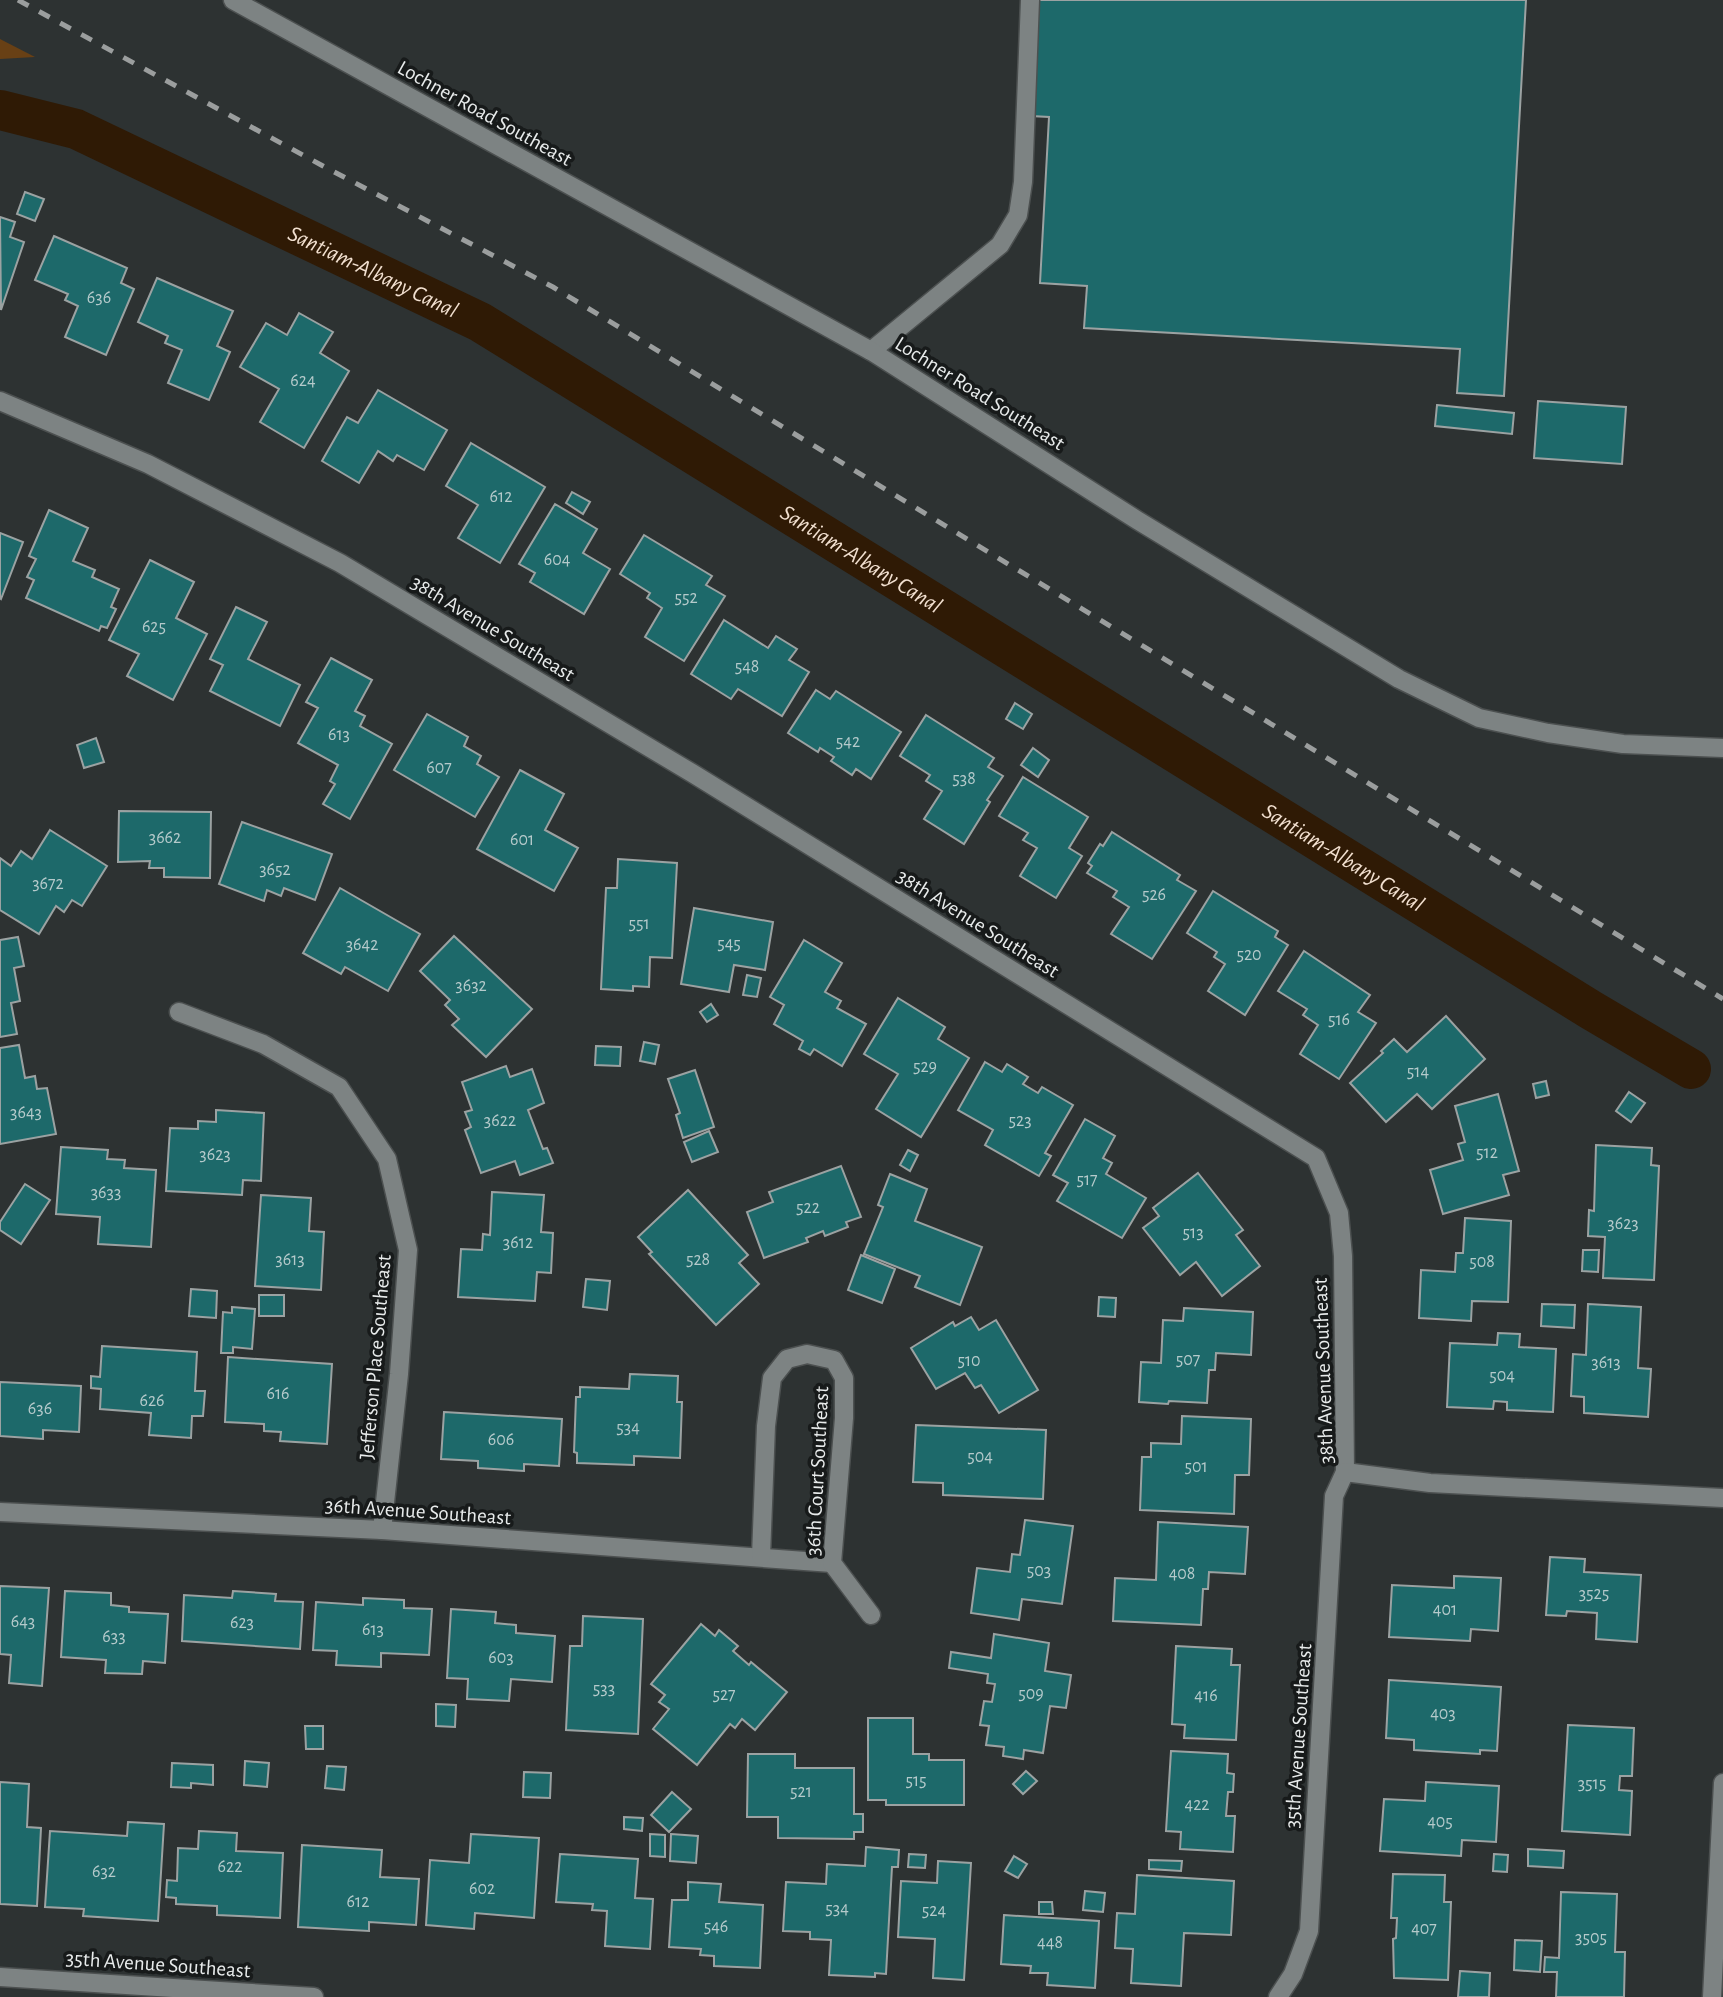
<svg xmlns="http://www.w3.org/2000/svg" width="1723" height="1997" viewBox="0 0 1723 1997" font-family="'Alegreya Sans',sans-serif">
<style>
.green{fill:#684015}
.lines{fill:none;stroke-linecap:round;stroke-linejoin:round}
.canal{stroke:#2f1a05;stroke-width:40}
.building{fill:#1d696a;stroke:#9ba2a2;stroke-width:2}
.service-casing{stroke:#4c5050;stroke-width:21}
.minor-casing{stroke:#4c5050;stroke-width:21}
.tertiary-casing{stroke:#4c5050;stroke-width:21}
.service{stroke:#7d8383;stroke-width:18}
.minor{stroke:#7d8383;stroke-width:18}
.tertiary{stroke:#7d8383;stroke-width:18}
.rail{stroke:#9b9e9e;stroke-width:5;stroke-dasharray:12 12;stroke-linecap:butt}
.labels{text-anchor:middle;stroke-width:7;stroke-linejoin:round;paint-order:stroke}
.number-label{font-size:18px;fill:#b5cacb}
.street-label{font-size:21px;fill:#e8ebeb;stroke:#171a1a}
.water-label{font-size:23px;font-style:italic;fill:#f2e0d0;stroke:#171a1a}
</style>
<rect width="100%" height="100%" fill="#2d3232"/>
<!-- green -->
<polygon class="green" points="0,39 35,57 0,59"/>
<g class="lines">
<!-- canal -->
<path class="canal" id="s1" d="M0,110L76,129L480,322L1591,1010L1691,1069"/>
</g>
<!-- building -->
<g class="building">
<polygon points="1037,0 1526,0 1504,396 1457,393 1460,349 1084,328 1087,286 1040,283 1049,117 1031,116"/>
<polygon points="25,192 44,199 35,221 17,214"/>
<polygon points="0,217 15,222 10,237 24,242 1,310"/>
<polygon points="54,236 127,268 121,283 134,289 106,355 65,337 78,306 65,300 68,294 35,280"/>
<polygon points="157,278 233,311 217,346 230,352 209,400 168,383 182,350 165,343 168,336 138,322"/>
<polygon points="299,313 333,332 320,353 349,371 304,448 260,422 279,389 240,367 266,323 287,335"/>
<polygon points="378,390 447,430 424,470 397,455 393,461 378,451 359,483 322,461 347,417 358,423"/>
<polygon points="1538,401 1626,407 1622,464 1534,458"/>
<polygon points="1437,405 1514,413 1512,434 1435,426"/>
<polygon points="471,443 545,487 500,563 458,538 478,505 446,486"/>
<polygon points="572,492 590,502 583,514 566,503"/>
<polygon points="555,504 597,529 583,553 610,569 584,614 530,582 535,573 519,564"/>
<polygon points="49,510 88,528 73,561 95,570 92,577 119,589 111,607 116,609 107,628 101,626 99,631 26,598 34,580 27,577 36,559 29,556"/>
<polygon points="0,533 23,542 1,599 0,598"/>
<polygon points="644,535 712,576 706,585 725,596 684,661 645,637 662,608 647,598 650,593 620,574"/>
<polygon points="150,560 194,582 176,618 207,634 173,700 127,676 139,654 109,640"/>
<polygon points="236,607 267,622 248,659 300,685 280,726 210,691 223,665 210,659"/>
<polygon points="724,620 768,648 776,636 797,649 789,660 809,672 782,716 738,689 731,699 691,674"/>
<polygon points="331,658 372,680 355,711 365,716 360,726 392,744 350,819 323,804 335,784 330,781 338,765 298,743 318,708 306,702"/>
<polygon points="816,690 830,699 836,691 901,732 871,779 856,769 852,775 831,761 834,757 820,748 818,752 788,733"/>
<polygon points="1015,703 1032,714 1023,729 1006,719"/>
<polygon points="427,714 468,737 464,746 481,756 477,764 499,777 475,817 394,770"/>
<polygon points="926,715 994,758 988,767 1003,776 987,800 990,802 964,844 924,819 942,791 926,781 930,775 900,756"/>
<polygon points="96,738 104,762 84,768 77,745"/>
<polygon points="1033,748 1049,760 1038,777 1021,765"/>
<polygon points="520,770 564,794 545,830 578,848 554,891 477,849"/>
<polygon points="1023,777 1088,817 1069,848 1082,856 1056,898 1020,876 1037,848 1023,840 1028,833 999,816"/>
<polygon points="119,811 211,812 210,878 164,877 164,868 149,868 150,861 118,862"/>
<polygon points="242,822 332,854 315,900 284,888 281,896 267,890 264,901 219,884"/>
<polygon points="50,830 107,866 82,906 72,900 64,912 56,906 39,934 0,910 0,858 11,866 21,851 32,859"/>
<polygon points="1112,832 1180,875 1177,880 1196,891 1152,959 1111,934 1129,907 1113,897 1117,891 1087,873 1092,866 1088,863 1100,844 1103,846"/>
<polygon points="618,859 677,863 672,958 650,957 649,987 633,986 633,991 601,989 606,888 617,888"/>
<polygon points="340,888 420,934 388,991 345,967 341,974 303,953"/>
<polygon points="1213,891 1278,931 1275,937 1288,945 1245,1015 1208,991 1225,964 1214,957 1217,952 1187,933"/>
<polygon points="694,908 773,922 765,970 734,965 729,992 681,984"/>
<polygon points="454,936 532,1009 486,1057 452,1025 459,1019 445,1005 450,1000 420,971"/>
<polygon points="18,937 24,966 14,968 20,1001 11,1003 17,1034 0,1037 0,940"/>
<polygon points="804,940 842,963 825,992 841,1001 837,1008 866,1024 842,1066 814,1049 810,1055 799,1049 803,1041 774,1024 784,1005 770,997"/>
<polygon points="1304,951 1370,995 1358,1012 1376,1023 1339,1079 1300,1054 1318,1025 1303,1015 1307,1009 1278,991"/>
<polygon points="747,975 761,978 757,997 743,995"/>
<polygon points="898,998 945,1027 938,1039 969,1058 921,1137 876,1109 898,1074 864,1054"/>
<polygon points="711,1004 718,1015 707,1022 700,1012"/>
<polygon points="1446,1016 1485,1059 1432,1109 1417,1094 1386,1122 1350,1083 1383,1053 1381,1051 1394,1039 1407,1052"/>
<polygon points="644,1042 659,1045 655,1064 640,1061"/>
<polygon points="19,1045 25,1078 35,1076 37,1089 47,1088 56,1134 0,1144 0,1048"/>
<polygon points="596,1046 621,1047 620,1066 595,1065"/>
<polygon points="985,1062 1002,1072 1007,1064 1028,1077 1023,1084 1038,1093 1042,1087 1073,1105 1045,1153 1051,1156 1039,1176 985,1145 993,1130 958,1110"/>
<polygon points="506,1066 510,1077 532,1069 544,1103 528,1110 543,1149 547,1148 553,1163 520,1175 515,1161 481,1173 465,1130 471,1127 465,1112 472,1110 462,1082"/>
<polygon points="695,1070 714,1127 683,1138 676,1115 680,1113 668,1079"/>
<polygon points="1546,1081 1549,1095 1536,1098 1533,1084"/>
<polygon points="1629,1092 1645,1103 1631,1122 1616,1111"/>
<polygon points="1498,1094 1519,1171 1503,1175 1509,1195 1443,1214 1430,1170 1463,1160 1458,1144 1465,1142 1455,1106"/>
<polygon points="216,1110 264,1113 261,1181 243,1180 242,1195 166,1191 170,1128 198,1129 198,1121 216,1122"/>
<polygon points="1085,1119 1115,1136 1103,1158 1112,1163 1106,1174 1146,1198 1122,1238 1057,1201 1068,1183 1053,1175"/>
<polygon points="709,1131 718,1152 692,1162 684,1142"/>
<polygon points="1596,1145 1652,1148 1651,1165 1659,1166 1654,1280 1603,1278 1605,1237 1588,1236 1589,1210 1594,1211"/>
<polygon points="61,1147 108,1150 107,1159 125,1160 124,1168 156,1170 151,1247 98,1244 100,1217 56,1214"/>
<polygon points="908,1150 918,1155 910,1171 900,1165"/>
<polygon points="841,1166 861,1217 846,1222 848,1227 825,1236 823,1231 806,1238 808,1242 764,1258 747,1212 773,1202 769,1192"/>
<polygon points="1198,1173 1243,1230 1236,1235 1260,1266 1222,1296 1196,1262 1180,1275 1143,1228 1159,1216 1153,1208"/>
<polygon points="890,1174 927,1189 915,1221 982,1247 960,1305 915,1287 920,1276 864,1254 883,1207 878,1205"/>
<polygon points="25,1184 50,1200 21,1244 0,1230 0,1222"/>
<polygon points="688,1190 748,1255 739,1263 759,1284 716,1325 649,1254 652,1252 638,1237"/>
<polygon points="492,1192 544,1195 541,1232 553,1233 551,1273 537,1272 535,1301 458,1297 461,1249 482,1250 483,1234 490,1235"/>
<polygon points="261,1195 311,1198 309,1231 324,1232 321,1290 255,1286"/>
<polygon points="1465,1218 1511,1221 1508,1302 1472,1301 1471,1321 1419,1318 1421,1270 1455,1272 1456,1253 1463,1253"/>
<polygon points="1583,1250 1599,1250 1598,1272 1582,1271"/>
<polygon points="861,1255 895,1269 882,1303 848,1290"/>
<polygon points="586,1279 610,1281 607,1310 583,1307"/>
<polygon points="191,1289 217,1291 216,1318 189,1316"/>
<rect x="259" y="1295" width="25" height="21"/>
<polygon points="1099,1297 1116,1298 1115,1317 1098,1316"/>
<polygon points="1542,1304 1575,1305 1574,1328 1541,1326"/>
<polygon points="1588,1304 1641,1307 1638,1368 1651,1369 1648,1417 1584,1413 1584,1397 1571,1396 1573,1354 1586,1355"/>
<polygon points="232,1307 255,1309 252,1349 233,1347 233,1353 221,1353 223,1312 232,1313"/>
<polygon points="1184,1308 1253,1312 1251,1355 1216,1353 1215,1370 1209,1370 1207,1403 1169,1401 1168,1404 1139,1402 1141,1362 1161,1363 1163,1320 1183,1321"/>
<polygon points="971,1317 979,1330 996,1320 1038,1390 999,1413 981,1385 975,1388 965,1373 936,1389 911,1348 953,1322 955,1326"/>
<polygon points="1498,1333 1520,1334 1519,1347 1556,1349 1553,1412 1507,1410 1507,1402 1494,1401 1493,1409 1447,1407 1450,1343 1497,1345"/>
<polygon points="102,1346 197,1352 195,1391 205,1391 203,1416 192,1416 191,1438 149,1435 151,1413 100,1409 101,1389 91,1388 91,1376 100,1377"/>
<polygon points="228,1357 332,1364 327,1444 280,1441 281,1432 264,1431 264,1424 225,1422"/>
<polygon points="630,1374 678,1376 677,1402 682,1402 680,1458 634,1456 634,1465 577,1463 577,1453 574,1452 576,1397 580,1397 580,1387 629,1389"/>
<polygon points="0,1382 81,1386 79,1432 43,1430 43,1439 0,1436"/>
<polygon points="444,1412 562,1419 559,1466 524,1464 524,1471 478,1468 478,1461 441,1459"/>
<polygon points="1182,1416 1251,1419 1249,1475 1235,1475 1234,1514 1140,1510 1142,1457 1151,1457 1151,1443 1181,1444"/>
<polygon points="916,1425 1046,1430 1043,1499 943,1495 943,1483 913,1482"/>
<polygon points="1025,1520 1073,1526 1062,1604 1022,1599 1019,1620 971,1613 977,1568 1010,1572 1012,1554 1020,1555"/>
<polygon points="1158,1522 1248,1527 1245,1574 1209,1572 1208,1589 1203,1589 1201,1625 1113,1621 1115,1578 1156,1580"/>
<polygon points="1550,1557 1585,1559 1584,1572 1641,1575 1637,1642 1596,1639 1597,1613 1567,1611 1566,1616 1546,1615"/>
<polygon points="1454,1576 1501,1578 1498,1631 1471,1629 1470,1641 1389,1637 1392,1585 1454,1588"/>
<polygon points="0,1586 49,1588 42,1686 9,1683 11,1655 0,1654"/>
<polygon points="65,1591 111,1593 111,1605 129,1607 129,1612 168,1614 165,1663 143,1661 142,1674 105,1673 106,1660 61,1657"/>
<polygon points="233,1591 276,1594 275,1601 303,1602 300,1649 182,1641 184,1595 232,1598"/>
<polygon points="363,1598 404,1600 404,1608 432,1609 429,1655 381,1653 381,1667 336,1665 337,1651 313,1650 316,1602 363,1605"/>
<polygon points="451,1609 496,1612 495,1623 516,1625 516,1633 555,1636 552,1682 511,1679 509,1701 467,1699 468,1679 447,1678"/>
<polygon points="583,1616 643,1619 638,1734 566,1730 570,1646 582,1646"/>
<polygon points="701,1624 715,1636 719,1630 738,1646 733,1651 749,1665 751,1662 787,1692 755,1730 742,1719 735,1728 730,1724 697,1765 653,1729 669,1709 659,1702 665,1695 651,1684"/>
<polygon points="994,1634 1049,1643 1045,1671 1071,1675 1066,1708 1050,1706 1043,1753 1024,1750 1023,1759 1003,1756 1004,1747 986,1745 989,1726 980,1725 984,1701 992,1702 995,1684 987,1683 988,1674 949,1668 951,1652 991,1658"/>
<polygon points="1176,1646 1232,1649 1231,1665 1240,1665 1236,1740 1184,1738 1185,1725 1172,1724"/>
<polygon points="1389,1680 1501,1687 1497,1751 1480,1750 1480,1754 1414,1750 1414,1740 1386,1738"/>
<polygon points="436,1704 456,1705 455,1727 436,1726"/>
<polygon points="868,1718 913,1718 913,1754 929,1754 929,1760 964,1760 964,1805 886,1805 886,1800 868,1800"/>
<polygon points="1568,1725 1634,1728 1632,1776 1620,1776 1619,1790 1632,1791 1630,1835 1562,1831"/>
<polygon points="305,1726 323,1726 323,1749 306,1749"/>
<polygon points="1171,1751 1228,1754 1227,1773 1234,1774 1233,1792 1228,1792 1226,1816 1235,1816 1233,1852 1180,1849 1181,1832 1166,1831"/>
<polygon points="748,1754 795,1754 795,1768 854,1768 854,1814 863,1814 863,1832 854,1832 854,1839 778,1838 778,1817 747,1817"/>
<polygon points="245,1761 269,1763 267,1787 244,1785"/>
<polygon points="172,1763 213,1765 213,1785 191,1783 191,1788 171,1787"/>
<polygon points="327,1766 346,1767 344,1790 325,1788"/>
<polygon points="1026,1771 1037,1781 1023,1794 1013,1784"/>
<polygon points="524,1772 551,1773 550,1798 523,1797"/>
<polygon points="0,1782 29,1784 27,1827 41,1828 37,1906 0,1904"/>
<polygon points="1426,1782 1499,1786 1496,1842 1462,1840 1461,1856 1380,1851 1384,1799 1425,1801"/>
<polygon points="672,1792 691,1809 669,1832 651,1815"/>
<polygon points="624,1817 643,1818 642,1831 624,1829"/>
<polygon points="128,1822 164,1824 158,1921 83,1916 84,1909 45,1907 50,1831 127,1836"/>
<polygon points="199,1831 237,1833 236,1851 283,1853 280,1918 217,1915 217,1906 176,1904 176,1898 166,1897 167,1880 177,1881 178,1848 198,1849"/>
<polygon points="471,1834 539,1838 534,1918 475,1913 474,1929 426,1925 430,1860 469,1863"/>
<polygon points="650,1834 665,1835 665,1857 650,1856"/>
<polygon points="671,1834 698,1836 696,1863 670,1861"/>
<polygon points="302,1845 382,1850 380,1877 419,1879 416,1925 369,1922 369,1931 298,1927"/>
<polygon points="866,1847 899,1850 898,1867 892,1867 886,1974 875,1973 875,1977 829,1975 831,1940 810,1939 810,1932 783,1931 786,1882 826,1884 827,1864 865,1866"/>
<polygon points="1528,1849 1564,1851 1563,1868 1528,1866"/>
<polygon points="560,1854 638,1859 635,1898 653,1899 650,1949 605,1946 607,1911 592,1910 593,1904 556,1902"/>
<polygon points="909,1854 926,1855 925,1868 908,1867"/>
<polygon points="1494,1854 1508,1855 1507,1872 1493,1871"/>
<polygon points="1014,1856 1027,1864 1018,1878 1005,1871"/>
<polygon points="1149,1860 1182,1861 1181,1871 1149,1869"/>
<polygon points="938,1861 971,1863 964,1980 933,1978 935,1939 898,1937 901,1881 937,1883"/>
<polygon points="1393,1874 1445,1875 1444,1902 1451,1902 1448,1980 1394,1978 1393,1939 1396,1938 1397,1918 1391,1918"/>
<polygon points="1137,1875 1234,1881 1231,1935 1184,1933 1181,1986 1131,1983 1133,1949 1115,1948 1117,1913 1135,1914"/>
<polygon points="688,1882 721,1884 719,1902 763,1905 760,1968 714,1966 714,1956 700,1955 701,1949 669,1947 672,1900 688,1900"/>
<polygon points="1085,1891 1105,1893 1103,1912 1083,1910"/>
<polygon points="1561,1892 1617,1894 1615,1952 1625,1952 1624,1997 1556,1997 1557,1972 1544,1972 1545,1957 1559,1958"/>
<polygon points="1039,1902 1052,1902 1053,1914 1039,1914"/>
<polygon points="1004,1915 1099,1921 1095,1988 1047,1985 1048,1973 1030,1973 1031,1966 1001,1964"/>
<polygon points="1515,1940 1542,1941 1540,1972 1514,1970"/>
<polygon points="1460,1971 1490,1973 1489,1997 1458,1997"/>
</g>
<g class="lines">
<!-- service casing -->
<g class="service-casing">
<polyline id="service" points="871,351 1000,245 1018,215 1023,182 1030,0"/>
</g>
<!-- minor casing -->
<g class="minor-casing">
<g id="minor">
<polyline points="0,401 148,464 340,563 692,773 1316,1158 1339,1213 1343,1256 1345,1472 1334,1496 1309,1931 1293,1974 1278,1997"/>
<polyline points="179,1012 263,1044 339,1087 387,1159 408,1250 399,1374 382,1530"/>
<polyline points="1345,1472 1430,1483 1723,1498"/>
<polyline points="0,1512 382,1530 832,1563"/>
<polyline points="761,1556 766,1426 772,1378 787,1359 807,1354 834,1360 844,1378 844,1418 832,1563 871,1615"/>
<polyline points="0,1977 314,1997"/>
</g>
</g>
<!-- tertiary casing -->
<g class="tertiary-casing">
<g id="tertiary">
<polyline points="233,0 871,351 1137,520 1399,679 1479,718 1548,733 1623,744 1723,748"/>
<polyline points="1712,1997 1723,1783"/>
</g>
</g>
<!-- service -->
<use href="#service" class="service"/>
<!-- minor -->
<use href="#minor" class="minor"/>
<!-- tertiary -->
<use href="#tertiary" class="tertiary"/>
<!-- rail -->
<polyline class="rail" points="18,0 323,166 553,287 1723,999"/>
</g>
<g class="labels">
<!-- number labels -->
<g class="number-label">
<text x="99" y="303">636</text>
<text x="303" y="386">624</text>
<text x="501" y="502">612</text>
<text x="557" y="565">604</text>
<text x="686" y="603">552</text>
<text x="154" y="632">625</text>
<text x="747" y="672">548</text>
<text x="339" y="740">613</text>
<text x="848" y="747">542</text>
<text x="439" y="773">607</text>
<text x="964" y="784">538</text>
<text x="165" y="843">3662</text>
<text x="522" y="845">601</text>
<text x="275" y="875">3652</text>
<text x="48" y="889">3672</text>
<text x="1154" y="900">526</text>
<text x="639" y="929">551</text>
<text x="729" y="949">545</text>
<text x="362" y="950">3642</text>
<text x="1249" y="960">520</text>
<text x="471" y="991">3632</text>
<text x="1339" y="1025">516</text>
<text x="925" y="1072">529</text>
<text x="1418" y="1077">514</text>
<text x="26" y="1118">3643</text>
<text x="500" y="1126">3622</text>
<text x="1020" y="1126">523</text>
<text x="1487" y="1158">512</text>
<text x="215" y="1160">3623</text>
<text x="1087" y="1185">517</text>
<text x="106" y="1198">3633</text>
<text x="808" y="1213">522</text>
<text x="1623" y="1229">3623</text>
<text x="1193" y="1238">513</text>
<text x="518" y="1248">3612</text>
<text x="290" y="1265">3613</text>
<text x="698" y="1265">528</text>
<text x="1482" y="1267">508</text>
<text x="1188" y="1365">507</text>
<text x="969" y="1366">510</text>
<text x="1606" y="1368">3613</text>
<text x="1502" y="1381">504</text>
<text x="278" y="1399">616</text>
<text x="152" y="1406">626</text>
<text x="40" y="1414">636</text>
<text x="628" y="1433">534</text>
<text x="501" y="1445">606</text>
<text x="980" y="1462">504</text>
<text x="1196" y="1472">501</text>
<text x="1039" y="1576">503</text>
<text x="1182" y="1579">408</text>
<text x="1594" y="1599">3525</text>
<text x="1445" y="1615">401</text>
<text x="23" y="1627">643</text>
<text x="242" y="1628">623</text>
<text x="373" y="1635">613</text>
<text x="114" y="1642">633</text>
<text x="501" y="1663">603</text>
<text x="604" y="1694">533</text>
<text x="1031" y="1699">509</text>
<text x="724" y="1700">527</text>
<text x="1206" y="1701">416</text>
<text x="1443" y="1719">403</text>
<text x="916" y="1786">515</text>
<text x="1592" y="1789">3515</text>
<text x="801" y="1797">521</text>
<text x="1197" y="1810">422</text>
<text x="1440" y="1827">405</text>
<text x="230" y="1872">622</text>
<text x="104" y="1877">632</text>
<text x="482" y="1894">602</text>
<text x="358" y="1907">612</text>
<text x="837" y="1914">534</text>
<text x="934" y="1916">524</text>
<text x="716" y="1932">546</text>
<text x="1424" y="1934">407</text>
<text x="1591" y="1943">3505</text>
<text x="1050" y="1948">448</text>
</g>
<!-- street labels -->
<g class="street-label">
<text transform="translate(485 113) rotate(29)" y="7">Lochner Road Southeast</text>
<text transform="translate(980 393) rotate(32)" y="7">Lochner Road Southeast</text>
<text transform="translate(493 628) rotate(31)" y="7">38th Avenue Southeast</text>
<text transform="translate(978 923) rotate(32)" y="7">38th Avenue Southeast</text>
<text transform="translate(375 1357) rotate(-85)" y="7">Jefferson Place Southeast</text>
<text transform="translate(1323 1371) rotate(-92)" y="7">38th Avenue Southeast</text>
<text transform="translate(817 1471) rotate(-87)" y="7">36th Court Southeast</text>
<text transform="translate(418 1511) rotate(4)" y="7">36th Avenue Southeast</text>
<text transform="translate(1298 1736) rotate(-86)" y="7">35th Avenue Southeast</text>
<text transform="translate(158 1964) rotate(4)" y="7">35th Avenue Southeast</text>
</g>
<!-- water labels -->
<g class="water-label">
<text dy="8" stroke="none"><textPath href="#s1" startOffset="408">Santiam-Albany Canal</textPath></text>
<text dy="8" stroke="none"><textPath href="#s1" startOffset="975">Santiam-Albany Canal</textPath></text>
<text dy="8" stroke="none"><textPath href="#s1" startOffset="1542">Santiam-Albany Canal</textPath></text>
</g>
</g>
</svg>
